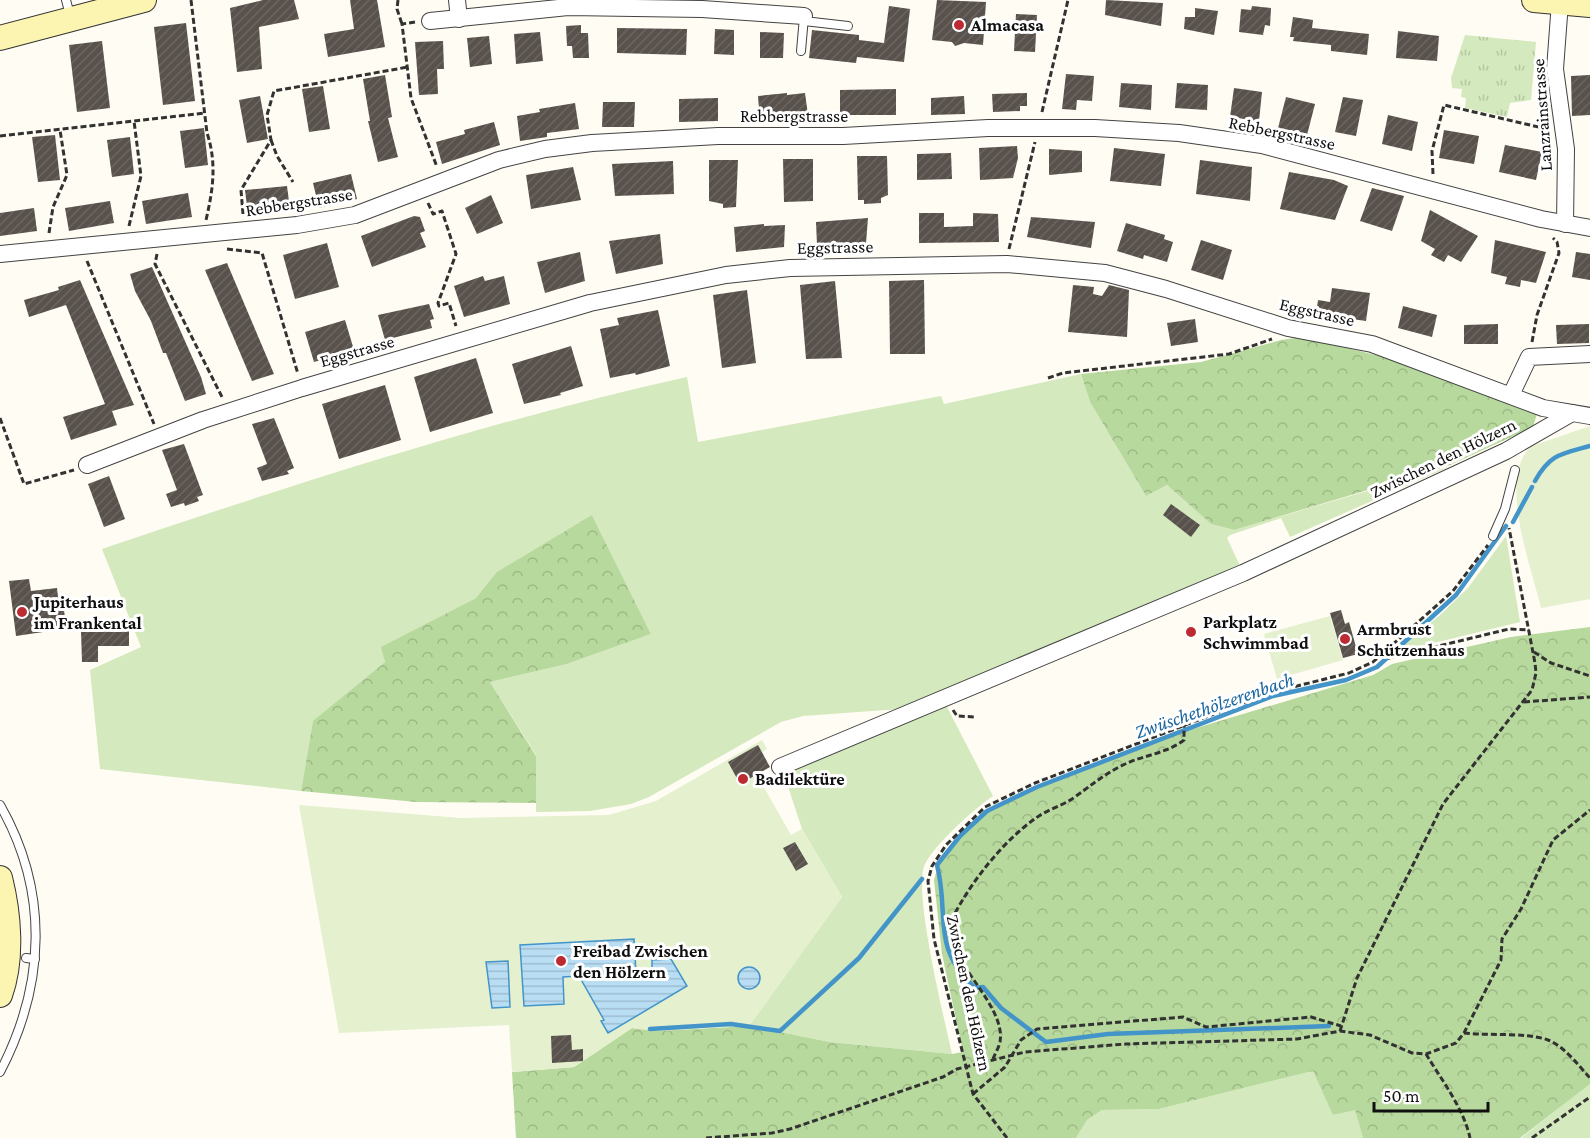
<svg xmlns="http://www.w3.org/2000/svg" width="1590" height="1138" viewBox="0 0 1590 1138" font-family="'Crimson Pro',serif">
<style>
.grass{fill:#d4e9bd}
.forest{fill:url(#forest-crowns)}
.park{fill:url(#park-tufts)}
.pitch{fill:#e5f0cf}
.water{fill:url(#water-rules);stroke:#4394c9;stroke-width:1.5}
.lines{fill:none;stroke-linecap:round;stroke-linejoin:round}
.stream{stroke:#4394c9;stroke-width:4.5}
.building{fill:url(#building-hatch)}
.service-casing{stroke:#434343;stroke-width:10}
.minor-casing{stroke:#434343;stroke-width:18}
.secondary-casing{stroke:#323232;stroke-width:26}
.path{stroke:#323232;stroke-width:3;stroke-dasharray:6 3;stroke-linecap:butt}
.service{stroke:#fff;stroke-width:8}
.minor{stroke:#fff;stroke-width:16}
.secondary{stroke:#fcf4b1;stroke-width:24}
.poi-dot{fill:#bd2b32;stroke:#fff;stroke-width:2}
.labels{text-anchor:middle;stroke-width:6;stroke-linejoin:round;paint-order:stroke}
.poi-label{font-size:18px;font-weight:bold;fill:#101010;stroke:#fff;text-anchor:start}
.street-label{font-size:18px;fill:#101010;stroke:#fff}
.water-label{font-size:20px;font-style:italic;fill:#1c669f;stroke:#fff}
</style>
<defs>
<pattern id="forest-crowns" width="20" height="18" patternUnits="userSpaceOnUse" patternTransform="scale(1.5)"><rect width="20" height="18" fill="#b8d99d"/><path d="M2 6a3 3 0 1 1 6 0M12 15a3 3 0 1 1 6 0" fill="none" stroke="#9db986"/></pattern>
<pattern id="park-tufts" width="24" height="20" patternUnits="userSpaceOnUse" patternTransform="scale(1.5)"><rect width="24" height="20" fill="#d4e9bd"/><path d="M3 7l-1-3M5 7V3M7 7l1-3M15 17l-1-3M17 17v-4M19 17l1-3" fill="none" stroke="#b5c7a1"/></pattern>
<pattern id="water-rules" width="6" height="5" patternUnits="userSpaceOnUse" patternTransform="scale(1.5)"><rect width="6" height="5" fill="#b9def4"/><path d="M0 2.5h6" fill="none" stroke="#9ebdd0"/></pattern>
<pattern id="building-hatch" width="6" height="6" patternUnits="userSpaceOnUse" patternTransform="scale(1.5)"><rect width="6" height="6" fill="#58514c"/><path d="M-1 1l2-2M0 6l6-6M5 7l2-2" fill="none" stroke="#6b6561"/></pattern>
</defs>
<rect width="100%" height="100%" fill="#fffcf3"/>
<!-- grass -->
<g class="grass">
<path d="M1081,374L1090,402L1146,496L1167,485L1211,524L1234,530L1449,467L1290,537L1281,518L1230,535L1227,538L1241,568L900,709L803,716L781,722L649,797L631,804L590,811L536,812V755L490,682L567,664L651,634L592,515L476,598L382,647L385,662L313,722L301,791L100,769L90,670L141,647L102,549C295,484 488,421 687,377L698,442L941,396L944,404Z"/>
<polygon points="1506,536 1520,622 1401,651 1399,648 1439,616 1468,588"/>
<path d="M946,705L993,796C974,809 936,843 925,864C912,890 945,1021 952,1054L830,1042L749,1026L842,897L802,829L785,777L788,773Z"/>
<polygon points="1313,1071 1334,1115 1355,1109 1363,1138 1076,1138 1087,1120 1102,1110 1159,1109"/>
<polygon points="1590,1084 1590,1138 1521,1138 1588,1085"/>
</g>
<!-- forest -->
<g class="forest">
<polygon points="1302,337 1396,360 1537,414 1533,427 1448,466 1234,530 1211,524 1167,485 1146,496 1090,402 1081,374 1201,362 1281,340"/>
<polygon points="592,515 651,634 567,664 490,682 536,756 536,803 416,802 301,791 313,721 385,662 381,647 476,598 497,572"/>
<polygon points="1590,627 1590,1084 1520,1138 1363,1138 1355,1110 1333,1115 1313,1071 1159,1109 1102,1110 1087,1120 1076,1138 516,1138 512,1072 574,1067 632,1028 656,1031 749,1026 830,1042 952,1054 963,1052 942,954 934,880 938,866 962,836 988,812 1038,788 1115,757 1193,729 1373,675 1392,664 1511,637"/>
</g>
<!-- park -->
<polygon class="park" points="1465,35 1536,42 1531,100 1510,103 1507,117 1465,108 1466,98 1461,97 1462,89 1452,88 1451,78"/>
<!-- pitch -->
<g class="pitch">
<path d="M1590,426V599L1541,608C1532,569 1496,475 1532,446Z"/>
<polygon points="1330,616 1343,660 1277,679 1264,634"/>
<polygon points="762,740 767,749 762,752 757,775 791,835 802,829 842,897 749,1026 656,1031 632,1028 574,1067 512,1072 509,1025 339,1033 299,805 461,818 609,815 656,801"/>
</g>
<!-- water -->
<g class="water">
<polygon points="634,939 636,973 652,972 652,960 671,959 687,986 608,1033 601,1021 604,1020 579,976 563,977 564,1004 524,1006 520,945"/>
<polygon points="508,961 510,1007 492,1008 486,962"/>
<circle cx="749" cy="978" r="11"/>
</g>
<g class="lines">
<!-- stream -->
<g class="stream">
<path d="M1535,481C1550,454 1561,454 1590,446"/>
<polyline points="1513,522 1532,487"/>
<path d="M1329,1026L1108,1034L1046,1042L1001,1008L983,987L975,988C930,947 950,915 937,865L960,836L987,811L1037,787L1273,696L1346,680L1377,667L1456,595L1506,526"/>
<polyline points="650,1029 731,1024 780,1031 859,958 922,879"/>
</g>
</g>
<!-- building -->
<g class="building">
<polygon points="263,0 294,0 299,19 259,27 262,69 237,72 230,8"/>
<polygon points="350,0 377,0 385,47 328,57 324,34 354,29"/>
<polygon points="937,0 986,2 983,45 964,43 955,46 952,42 932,40"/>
<polygon points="1106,0 1163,3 1161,26 1105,15"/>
<polygon points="889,6 910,9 904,62 857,57 856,63 809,58 812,30 859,35 859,40 884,43"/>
<polygon points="1252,6 1271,8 1270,26 1265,25 1263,35 1239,32 1241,9 1251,10"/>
<polygon points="1195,8 1218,11 1214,35 1184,29 1185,17 1195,17"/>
<polygon points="1016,14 1037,15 1035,52 1014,51"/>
<polygon points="1293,17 1313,20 1312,28 1369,34 1367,55 1331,51 1331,45 1293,41 1294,37 1290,37"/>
<polygon points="186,23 195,101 163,105 154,27"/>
<polygon points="581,25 581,33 588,33 589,58 573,58 572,46 567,46 566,26"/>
<polygon points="617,28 687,29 686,55 617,53"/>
<polygon points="715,29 734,30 734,55 714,54"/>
<polygon points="1398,31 1439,36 1437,61 1396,58"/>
<polygon points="540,32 543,61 516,64 514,34"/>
<polygon points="760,32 784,33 783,58 760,58"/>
<polygon points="489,36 492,64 470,67 467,38"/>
<polygon points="102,41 110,108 77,112 69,45"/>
<polygon points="443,41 444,69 437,69 438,94 419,95 415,42"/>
<polygon points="1066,74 1094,76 1092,101 1077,100 1076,110 1062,109"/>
<polygon points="385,75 392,117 388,118 398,157 378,162 368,121 370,121 363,79"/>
<polygon points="1590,75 1590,115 1572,116 1571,76"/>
<polygon points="1121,83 1152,85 1151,110 1119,107"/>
<polygon points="1177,83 1208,85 1207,110 1175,108"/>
<polygon points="323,86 330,129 309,132 302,89"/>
<polygon points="1234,88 1262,92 1259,121 1230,117"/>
<polygon points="896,89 896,115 840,115 840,90"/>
<polygon points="787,93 787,95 805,93 808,115 760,123 758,96"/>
<polygon points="1027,93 1027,106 1020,106 1020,111 993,112 992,94"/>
<polygon points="260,96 268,139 247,143 239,100"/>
<polygon points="964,96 965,114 931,115 931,98"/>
<polygon points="1286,97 1315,104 1307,135 1278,128"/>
<polygon points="1343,97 1363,100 1356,136 1335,132"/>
<polygon points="718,98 718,121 679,122 679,99"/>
<polygon points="603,102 635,102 634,127 602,127"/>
<polygon points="575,103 579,129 547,133 547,137 520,141 517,116 540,112 539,109"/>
<polygon points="1388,115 1418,122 1412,151 1382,144"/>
<polygon points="494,122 500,145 442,164 436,142 465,134 464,130"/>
<polygon points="204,128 208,165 185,168 180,131"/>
<polygon points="1444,130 1479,136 1474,164 1439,158"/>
<polygon points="55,135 60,180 38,182 32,137"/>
<polygon points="130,137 134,174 112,177 107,140"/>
<polygon points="1505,145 1542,152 1536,180 1499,172"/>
<polygon points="1017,146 1018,158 1013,178 980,180 979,148"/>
<polygon points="1114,148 1165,154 1161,186 1110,181"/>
<polygon points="1049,149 1082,151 1082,172 1049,175"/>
<polygon points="951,153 952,179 917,180 917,154"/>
<polygon points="857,156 887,156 888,195 881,198 881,203 864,204 864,200 858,200"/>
<polygon points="783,159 813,159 813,201 784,202"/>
<polygon points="709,160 738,160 736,207 723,208 723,204 709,201"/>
<polygon points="1200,160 1252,167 1250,201 1196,194"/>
<polygon points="673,161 674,194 615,196 612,164"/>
<polygon points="573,167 581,200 531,209 526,175"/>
<polygon points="1289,172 1334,180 1348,186 1335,220 1280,209"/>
<polygon points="351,174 357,199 319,208 313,183"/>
<polygon points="287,186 290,209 248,214 245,190"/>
<polygon points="1372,188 1404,196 1392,231 1360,221"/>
<polygon points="188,193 192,217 146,224 142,201"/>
<polygon points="491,195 503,223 477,234 465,208"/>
<polygon points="110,201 114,223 69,231 65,208"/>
<polygon points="34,208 37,231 0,236 0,213"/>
<polygon points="1430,210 1478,236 1461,262 1448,255 1444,262 1431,255 1435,249 1421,241"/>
<polygon points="919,213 944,213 944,227 973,226 973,213 998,214 999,242 919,243"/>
<polygon points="414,216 420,217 425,231 420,233 426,247 372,267 361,236"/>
<polygon points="1031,217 1095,222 1091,248 1027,237"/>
<polygon points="868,218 866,243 817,245 816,222"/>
<polygon points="1126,223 1165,235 1164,239 1173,242 1167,262 1144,255 1143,259 1117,251"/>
<polygon points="764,224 764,226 785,225 784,247 736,252 734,227"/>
<polygon points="660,234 663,264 616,274 609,241"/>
<polygon points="1201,240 1232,250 1223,280 1191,270"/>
<polygon points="1495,240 1546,252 1536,283 1521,280 1520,287 1505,284 1507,277 1491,273"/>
<polygon points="327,243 339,287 295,299 283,255"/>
<polygon points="580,252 585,281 545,293 537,262"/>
<polygon points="1576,252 1590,254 1590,280 1572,277"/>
<polygon points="227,263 274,374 252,381 205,270"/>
<polygon points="152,267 201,377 206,394 185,401 166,353 163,353 151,321 135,291 130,274"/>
<polygon points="483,276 485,281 504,276 510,304 464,317 454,286"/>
<polygon points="80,280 134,405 112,411 117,425 71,440 63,417 105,404 66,305 29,317 24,300 59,290 58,287"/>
<polygon points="924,280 925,354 890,354 889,281"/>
<polygon points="835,281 842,358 806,359 800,285"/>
<polygon points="1073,285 1094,287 1093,294 1102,296 1109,285 1129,290 1127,337 1068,332"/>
<polygon points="1332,288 1370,293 1366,321 1316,314 1318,300 1330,302"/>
<polygon points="747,290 756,363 722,368 713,295"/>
<polygon points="429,304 434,319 430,320 432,328 385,340 378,315"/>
<polygon points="1403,306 1437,315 1432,337 1398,328"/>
<polygon points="658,310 670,366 636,375 635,373 610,378 600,329 619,325 617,318"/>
<polygon points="1195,319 1198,342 1171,346 1167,323"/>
<polygon points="345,320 354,350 314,362 305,332"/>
<polygon points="1498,324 1498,344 1464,344 1464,325"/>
<polygon points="1589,324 1589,343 1557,344 1556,325"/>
<polygon points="571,346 583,386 560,393 561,395 524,404 512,364"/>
<polygon points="476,358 493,413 430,432 414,377"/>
<polygon points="385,385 401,440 339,459 322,404"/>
<polygon points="274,418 294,468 287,471 289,474 262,481 257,468 267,464 252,424"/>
<polygon points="184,444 203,495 197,497 199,501 185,506 184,503 171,507 166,494 177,490 162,450"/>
<polygon points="109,476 125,519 104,527 88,484"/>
<polygon points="1171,504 1200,525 1191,537 1163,515"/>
<polygon points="29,579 31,591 57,588 58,597 62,596 66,625 50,627 50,631 16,636 9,581"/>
<polygon points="1341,610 1345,624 1349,622 1358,654 1343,658 1330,613"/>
<polygon points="81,631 129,631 129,646 98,646 98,662 82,662"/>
<polygon points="758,745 770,767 740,784 728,762"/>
<polygon points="795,842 808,864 796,871 783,848"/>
<polygon points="571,1035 572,1050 583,1049 583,1061 552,1063 551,1036"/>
</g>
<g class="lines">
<!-- service casing -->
<g class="service-casing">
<g id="service">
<polyline points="66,0 71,19"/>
<polyline points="804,21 848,26"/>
<polyline points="801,51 804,17"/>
<polyline points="1493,536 1505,509 1515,470"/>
<path d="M0,805C49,891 46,984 0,1072"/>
<polyline points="26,958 35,959"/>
</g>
</g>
<!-- minor casing -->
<g class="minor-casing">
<g id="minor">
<polyline points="457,0 459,19"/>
<polyline points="1560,2 1555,69 1566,149 1565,224"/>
<polyline points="430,21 568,7 702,9 804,16"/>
<polyline points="0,254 297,225 355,215 499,160 545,149 592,143 718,136 843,136 988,128 1095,128 1179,133 1262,145 1541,219 1590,228"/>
<polyline points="1511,395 1529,357 1590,354"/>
<polyline points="87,465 203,420 302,388 590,303 726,275 790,268 1007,264 1105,273 1166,289 1288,328 1372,344 1543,408 1590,416"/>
<polyline points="780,767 1243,573 1506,451 1572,413"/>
</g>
</g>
<!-- secondary casing -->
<g class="secondary-casing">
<g id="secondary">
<polyline points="1534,0 1590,5"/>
<polyline points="0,38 144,0"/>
<path d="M0,878C9,914 13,959 0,995"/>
</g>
</g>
<!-- path -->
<g class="path">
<path d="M191,0L207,133C217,163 213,190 206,220"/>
<polyline points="398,0 397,9 402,24"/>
<polyline points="415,22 402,24 411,98 437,167"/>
<polyline points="1042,112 1068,0"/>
<polyline points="0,136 205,113"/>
<polyline points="271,140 277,156 293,182"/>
<polyline points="1433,174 1432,151 1444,105 1547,129"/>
<polyline points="428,203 433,214 442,211 456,254 438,303 439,306 449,303 456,326"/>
<polyline points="243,214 241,190 271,140 267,115 274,91 408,67"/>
<polyline points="129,226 141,176 134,121"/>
<polyline points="49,233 53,207 67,175 60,130"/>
<polyline points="227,249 262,253 298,374"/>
<polyline points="1009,249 1035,142"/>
<polyline points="157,254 155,264 223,399"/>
<polyline points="87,261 154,424"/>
<polyline points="1532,342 1537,315 1559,253 1557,242 1553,238"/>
<polyline points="1048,378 1063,373 1229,354 1272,339"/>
<polyline points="0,418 24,484 74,470"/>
<polyline points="1534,652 1551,663 1590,676"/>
<polyline points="1379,657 1389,658 1509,629 1529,630"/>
<polyline points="1524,702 1590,697"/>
<polyline points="953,710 957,716 975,717"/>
<polyline points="1340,1031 1357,978 1443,804 1532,690 1536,673 1535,663 1509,528"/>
<path d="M1464,1033C1489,1036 1526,1032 1548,1040C1564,1046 1579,1066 1590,1078"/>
<path d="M1426,1054C1441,1079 1464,1109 1470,1138"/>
<path d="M993,1059C995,1054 999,1047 1000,1042C1007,1002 936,953 952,919C970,883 1003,841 1036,818C1047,810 1061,806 1072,799C1089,787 1103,775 1121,766C1142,755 1166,754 1184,740V725"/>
<polyline points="973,1094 1005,1067 1021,1040 1037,1029 1183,1017 1206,1027 1311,1017 1341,1026"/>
<polyline points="706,1138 772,1133 790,1129 943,1077 957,1069 1025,1052 1126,1044 1297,1039 1340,1031 1370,1035 1412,1053 1426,1054 1456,1043 1464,1033 1501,960 1502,939 1521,909 1553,840 1590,810"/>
<polyline points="1007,1138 973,1094 934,939 928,881 932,866 946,845 985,807 1035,783 1232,707 1273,692 1349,673 1373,662 1453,591 1488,545"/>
<polyline points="1532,1138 1590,1097"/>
</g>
<!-- service -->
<use href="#service" class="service"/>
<!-- minor -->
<use href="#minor" class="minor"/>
<!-- secondary -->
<use href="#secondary" class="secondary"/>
</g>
<!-- markers -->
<g class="poi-dot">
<circle cx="959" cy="25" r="6"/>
<circle cx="22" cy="612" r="6"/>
<circle cx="1191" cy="632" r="6"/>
<circle cx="1345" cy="639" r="6"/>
<circle cx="743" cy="779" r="6"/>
<circle cx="561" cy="961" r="6"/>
</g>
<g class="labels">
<!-- poi labels -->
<g class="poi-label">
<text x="971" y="31">Almacasa</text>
<text x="34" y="608">Jupiterhaus<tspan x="34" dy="21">im Frankental</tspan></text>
<text x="1203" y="628">Parkplatz<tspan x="1203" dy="21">Schwimmbad</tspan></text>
<text x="1357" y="635">Armbrust<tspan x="1357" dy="21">Schützenhaus</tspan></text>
<text x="755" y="785">Badilektüre</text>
<text x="573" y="957">Freibad Zwischen<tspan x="573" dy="21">den Hölzern</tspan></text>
</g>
<!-- street labels -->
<g class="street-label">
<text transform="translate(1542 115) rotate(-94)" y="6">Lanzrainstrasse</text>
<text x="794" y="122">Rebbergstrasse</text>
<text transform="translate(1282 133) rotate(12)" y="6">Rebbergstrasse</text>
<text transform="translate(299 202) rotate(-9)" y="6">Rebbergstrasse</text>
<text transform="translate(835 247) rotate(-1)" y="6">Eggstrasse</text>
<text transform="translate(1317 312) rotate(13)" y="6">Eggstrasse</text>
<text transform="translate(357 351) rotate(-16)" y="6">Eggstrasse</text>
<text transform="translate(1443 458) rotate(-26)" y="6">Zwischen den Hölzern</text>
<text transform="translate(969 993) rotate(78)" y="6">Zwischen den Hölzern</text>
</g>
<!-- water labels -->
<g class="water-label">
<text transform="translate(1214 705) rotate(-19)" y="7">Zwüschethölzerenbach</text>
</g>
</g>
<!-- scale -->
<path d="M1374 1102v9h114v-9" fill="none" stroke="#101010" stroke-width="3"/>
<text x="1383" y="1102" font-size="18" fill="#101010" stroke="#ffffff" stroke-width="4.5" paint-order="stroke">50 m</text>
</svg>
